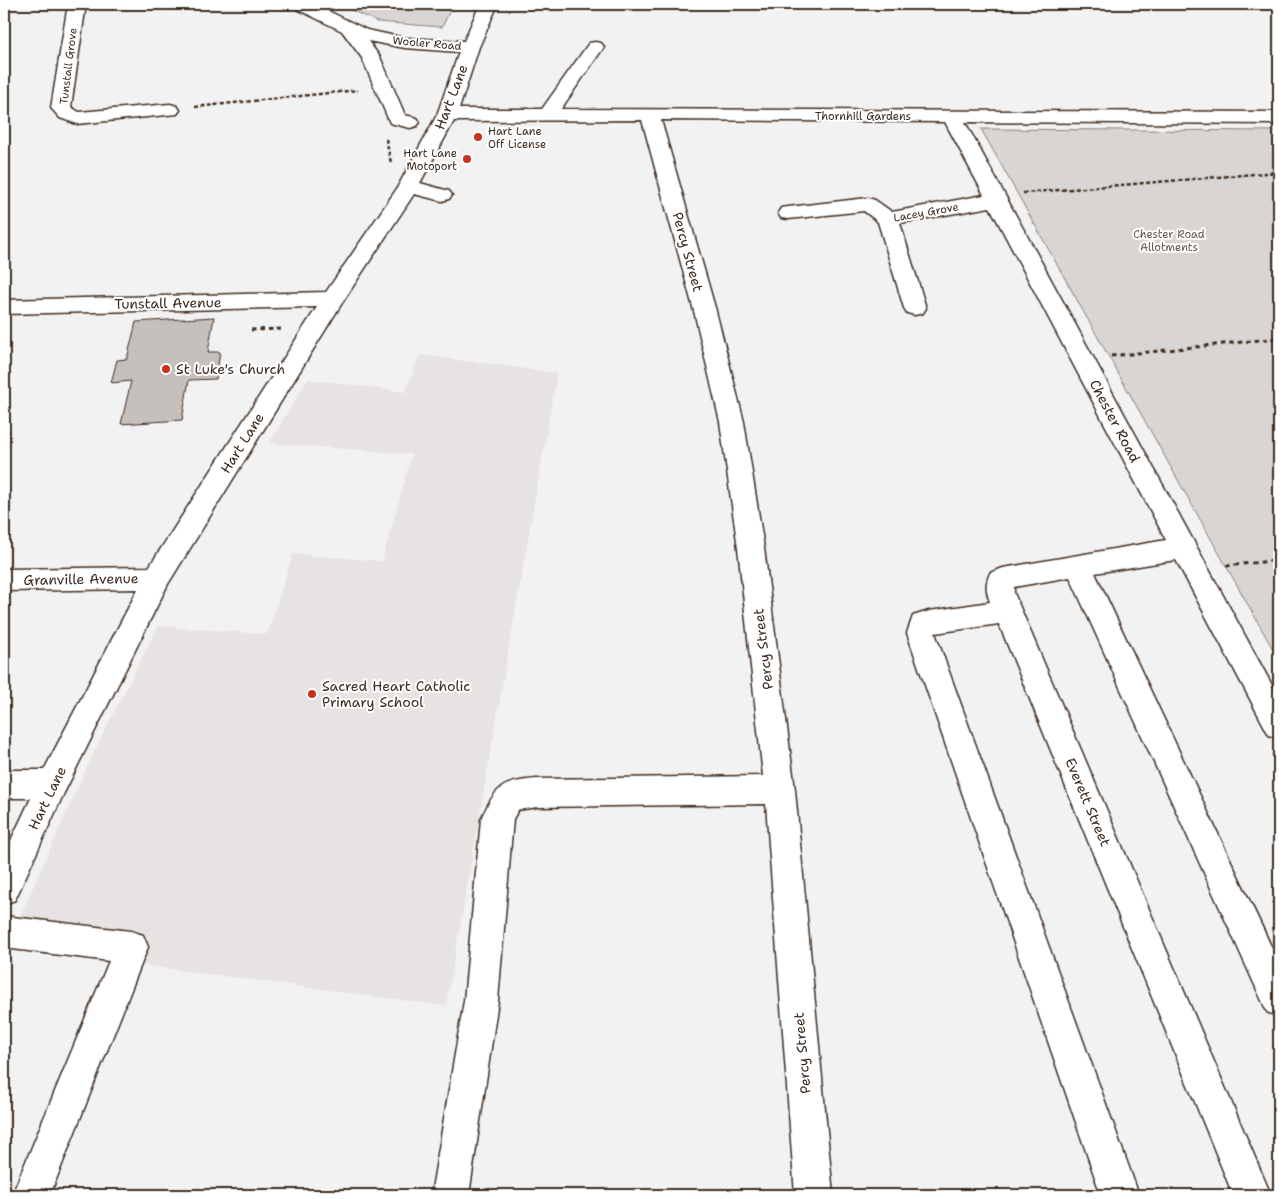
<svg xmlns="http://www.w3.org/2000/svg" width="1283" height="1199" viewBox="0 0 1283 1199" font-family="'Shantell Sans',sans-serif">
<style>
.built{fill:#e6e3e2}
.green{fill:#d8d5d2;stroke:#8a8078}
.building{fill:#c6c0bd;stroke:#3b2a1e}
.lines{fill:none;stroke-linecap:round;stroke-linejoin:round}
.minor-casing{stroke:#3b2a1e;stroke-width:3}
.path-far2{stroke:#3b2a1e;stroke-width:2.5;stroke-dasharray:4 2.5;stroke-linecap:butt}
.path-far1{stroke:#3b2a1e;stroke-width:3;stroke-dasharray:4.5 4;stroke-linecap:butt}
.path{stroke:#3b2a1e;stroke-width:4;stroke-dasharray:6 4.5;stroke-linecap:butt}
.minor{fill:#fff;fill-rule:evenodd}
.poi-dot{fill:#c8321e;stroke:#fff;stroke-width:2}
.labels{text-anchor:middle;stroke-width:4;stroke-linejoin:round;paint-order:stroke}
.far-street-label{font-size:11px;fill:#3b2a1e;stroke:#fff}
.far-poi-label{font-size:11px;fill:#3b2a1e;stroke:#fff;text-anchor:start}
.far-park-label{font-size:11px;fill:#62554b;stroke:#fff}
.street-label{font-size:14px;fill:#3b2a1e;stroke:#fff}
.poi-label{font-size:14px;fill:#3b2a1e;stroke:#fff;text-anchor:start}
</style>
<rect width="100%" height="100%" fill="#f3f2f2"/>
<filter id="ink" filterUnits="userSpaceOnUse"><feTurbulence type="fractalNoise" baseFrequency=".02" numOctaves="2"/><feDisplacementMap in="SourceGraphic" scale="10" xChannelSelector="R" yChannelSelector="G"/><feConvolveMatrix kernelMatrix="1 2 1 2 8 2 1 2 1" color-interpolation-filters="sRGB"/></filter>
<g filter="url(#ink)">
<!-- built -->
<polygon class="built" points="420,355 557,373 446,1006 6,947 93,754 158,626 267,634 293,554 382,561 412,454 269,443 308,379 405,392"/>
<!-- green -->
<g class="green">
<polygon points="338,4 453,4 442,27 377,22"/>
<polygon points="981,129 1279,131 1279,660"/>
</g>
<!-- building -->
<polygon class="building" points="214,317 208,352 220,352 216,379 189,380 182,420 121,424 131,381 111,383 117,360 127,359 136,322"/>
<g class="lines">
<!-- minor casing -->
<g class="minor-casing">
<g id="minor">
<polygon points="68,4 86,4 71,107 79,112 170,104 177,106 180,110 177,114 77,124 60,118 51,108"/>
<path d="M292,4H314L367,30L405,38L464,41L480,4H498L479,47L459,109H542L589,43L595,42L601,43L604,47L561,109L1279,112V124L965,122L1279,698V739L1269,735L1176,560L1095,573L1279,963V1017L1267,1012L1070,577L1014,587V593L1271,1195H1233L999,624L935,633L1139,1195H1101L907,633L913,616L929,611L990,602C986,591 985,584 990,573L1003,568L1166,540L990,207L900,223L926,308L923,313L915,315L907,313L904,308L878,222L864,211L788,219L781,218L778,213L781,208L788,207L868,198L875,200L892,212L984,195L945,122L661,120L716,311L744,422L764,548L795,790L833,1195H795L766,804L537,807L518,810L513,819L498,1001L469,1195H431L464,1001L481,819C496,787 501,782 537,779L763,776L738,548L720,422L694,311L642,120L454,121L420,183L449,191L452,195L449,199L442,201L414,194L342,303L168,584L64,793L15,900L4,904V855L31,798H4V770H44L138,589L4,591V569L149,567L317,307L4,314V300L326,292L396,190L437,115L459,52L405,48L368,41L380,57L405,115L417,118L420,122L417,126L410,128L390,123L362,58L342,31L295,8Z"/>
<polygon points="4,916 131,931 143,935 148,947 50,1195 12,1195 109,961 4,948"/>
</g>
</g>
<!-- path-far2 -->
<g class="path-far2">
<polyline points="195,107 358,90"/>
<polyline points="386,139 391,163"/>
<polyline points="1023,193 1279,172"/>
</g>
<!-- path-far1 -->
<g class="path-far1">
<polyline points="251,330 283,329"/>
<polyline points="1111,356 1279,338"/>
<polyline points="1226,566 1279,560"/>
</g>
<!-- path -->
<polyline class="path" points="1274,754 1279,765"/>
<!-- minor -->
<use href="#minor" class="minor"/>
</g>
</g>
<!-- markers -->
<g class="poi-dot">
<circle cx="478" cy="137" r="5"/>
<circle cx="467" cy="159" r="5"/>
<circle cx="166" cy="369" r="5"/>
<circle cx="312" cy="694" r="5"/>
</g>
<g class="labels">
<!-- far-street labels -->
<g class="far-street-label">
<text transform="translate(427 43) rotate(5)" y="4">Wooler Road</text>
<text transform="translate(68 66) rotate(-83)" y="4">Tunstall Grove</text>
<text x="863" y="120">Thornhill Gardens</text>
<text transform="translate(926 212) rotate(-10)" y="4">Lacey Grove</text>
</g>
<!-- far-poi labels -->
<g class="far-poi-label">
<text x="488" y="135">Hart Lane<tspan x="488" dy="13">Off License</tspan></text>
<text x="457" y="157" text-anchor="end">Hart Lane<tspan x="457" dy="13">Motoport</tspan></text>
</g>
<!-- far-park labels -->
<g class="far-park-label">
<text x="1169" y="238">Chester Road<tspan x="1169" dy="13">Allotments</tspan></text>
</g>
<!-- street labels -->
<g class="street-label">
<text transform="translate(451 97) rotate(-69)" y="5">Hart Lane</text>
<text transform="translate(688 252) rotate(75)" y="5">Percy Street</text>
<text transform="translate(168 303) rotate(-1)" y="5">Tunstall Avenue</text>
<text transform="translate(1115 421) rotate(62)" y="5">Chester Road</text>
<text transform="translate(242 443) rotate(-58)" y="5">Hart Lane</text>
<text transform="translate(81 579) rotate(-1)" y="5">Granville Avenue</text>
<text transform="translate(763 649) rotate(-97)" y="5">Percy Street</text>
<text transform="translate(47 798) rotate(-64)" y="5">Hart Lane</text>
<text transform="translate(1088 802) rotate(67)" y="5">Everett Street</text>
<text transform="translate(802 1053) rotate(-95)" y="5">Percy Street</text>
</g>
<!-- poi labels -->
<g class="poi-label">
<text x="176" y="374">St Luke's Church</text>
<text x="322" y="691">Sacred Heart Catholic<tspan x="322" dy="16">Primary School</tspan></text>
</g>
</g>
<!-- margin -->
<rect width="1283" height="1199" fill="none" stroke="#fff" stroke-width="20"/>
<rect x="10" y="10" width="1263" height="1179" fill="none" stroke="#3b2a1e" stroke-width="2" filter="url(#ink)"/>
</svg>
